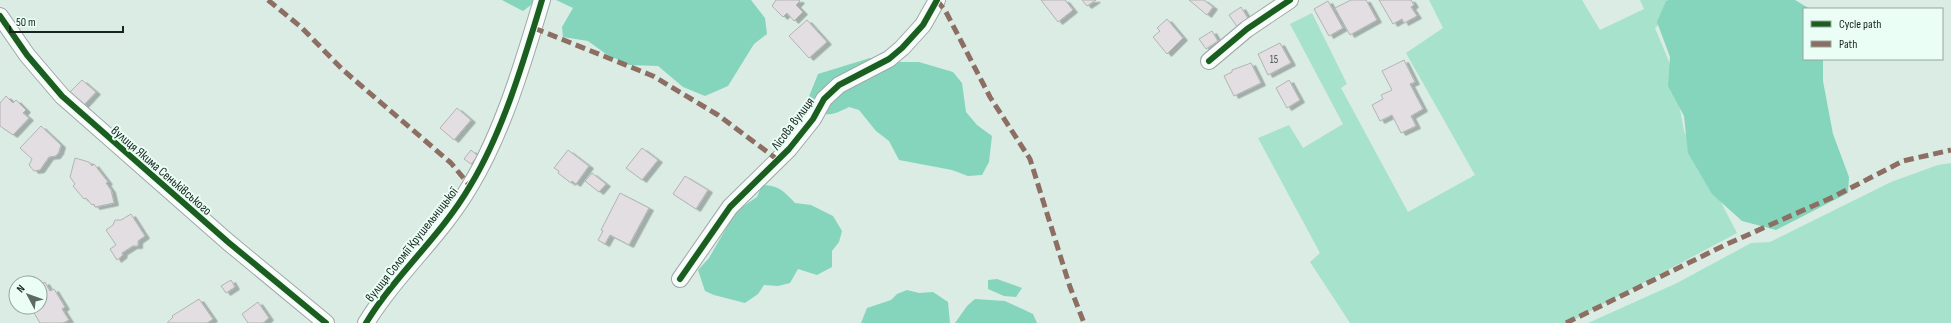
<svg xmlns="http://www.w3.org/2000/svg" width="1951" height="323" viewBox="0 0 1951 323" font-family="'Sofia Sans Condensed',sans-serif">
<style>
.green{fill:#a7e2cc}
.forest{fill:#84d5bc}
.building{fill:#e2dee1;stroke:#b1b4b3;filter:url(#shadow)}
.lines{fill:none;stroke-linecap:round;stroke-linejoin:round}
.street-casing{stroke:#9daaa5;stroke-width:18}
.street{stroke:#fafcfb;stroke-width:16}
.quiet{stroke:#8d6e63;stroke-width:5;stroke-dasharray:10 5;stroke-linecap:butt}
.cycleway-casing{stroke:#eafef5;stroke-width:8}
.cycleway{stroke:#1b5e20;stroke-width:6}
.labels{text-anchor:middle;stroke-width:4;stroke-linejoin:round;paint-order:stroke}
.number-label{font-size:11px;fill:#4a524f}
.street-label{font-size:13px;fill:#17231e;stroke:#eafef5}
</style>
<defs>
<filter id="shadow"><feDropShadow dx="4.5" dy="2.5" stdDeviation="0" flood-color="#0004"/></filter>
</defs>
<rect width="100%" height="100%" fill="#dbece5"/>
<!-- green -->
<g class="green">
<polygon points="1429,0 1582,0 1600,30 1644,9 1640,0 1684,0 1685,1 1655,28 1673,71 1684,131 1737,233 1568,323 1350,323 1310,262 1320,253 1258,138 1289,125 1303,148 1343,124 1290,24 1312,13 1347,84 1341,88 1408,212 1475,175 1406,53 1443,28"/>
<polygon points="1951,163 1951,323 1588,323 1677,283 1751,243 1770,242 1891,182 1938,165"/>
</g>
<!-- forest -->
<g class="forest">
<polygon points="502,0 535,0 535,2 523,11"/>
<polygon points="556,0 751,0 765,18 767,34 754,44 728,86 705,96 683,87 658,66 629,65 606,54 588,41 563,37 562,27 573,8"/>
<polygon points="1669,0 1795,0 1810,9 1804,9 1804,59 1823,59 1823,81 1833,134 1849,177 1848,193 1776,230 1742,221 1712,194 1688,153 1684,116 1668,86 1670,57 1657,22 1666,1"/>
<path d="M870,58L898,62H919L953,72L962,83L966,112L977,125L992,136L989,162L982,175L968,176L952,170L899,160L889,141L876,131L859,110L849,107C833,115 828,117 812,110L808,99L818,74Z"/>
<path d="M762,185C778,185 784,191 795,203L811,205L833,216L842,231L839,242L832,251V267L817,275L798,269L790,283L778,286L764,285L758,294L745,303L714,295L705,291L698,270L709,258L736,211L757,197Z"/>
<polygon points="997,279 1022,288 1016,297 1004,296 988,289 988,280"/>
<polygon points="907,290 919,293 933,292 948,302 950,323 861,323 867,308 891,300 897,294"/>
<polygon points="975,299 1005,301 1033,314 1037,323 955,323 967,306"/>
</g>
<!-- building -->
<g class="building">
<polygon points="776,0 799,0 800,1 796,5 803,12 794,21 787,13 783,17 772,6"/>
<polygon points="1041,0 1065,0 1073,10 1058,22"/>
<polygon points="1082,0 1096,0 1087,6"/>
<polygon points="1189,0 1204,0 1213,7 1207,15"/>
<polygon points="1351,0 1366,0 1377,20 1350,35 1335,8"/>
<polygon points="1379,0 1411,0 1414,5 1411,7 1417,16 1404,23 1402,19 1393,24"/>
<polygon points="1328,1 1343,28 1329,36 1314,9"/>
<polygon points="1241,7 1249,20 1238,28 1229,15"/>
<polygon points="1167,19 1183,38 1167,54 1153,37 1160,31 1157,28"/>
<polygon points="807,20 827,42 809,58 789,36"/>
<polygon points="1212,31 1218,41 1206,49 1199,39"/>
<polygon points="1280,43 1291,63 1268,75 1258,54"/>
<polygon points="1404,60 1415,82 1410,84 1423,109 1411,116 1416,126 1401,133 1392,115 1380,121 1372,105 1383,99 1381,95 1392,90 1382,71"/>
<polygon points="1251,63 1261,83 1234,96 1224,76 1232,72 1232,70"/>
<polygon points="82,80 96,92 84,105 70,92"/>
<polygon points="1289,80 1300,100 1287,108 1276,88"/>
<polygon points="6,96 13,103 16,100 26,110 23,113 29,118 13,135 0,126 0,103"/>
<polygon points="457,108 471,120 454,140 440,128"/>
<polygon points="41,126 61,145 59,152 56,156 49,157 40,170 34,171 29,165 32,159 20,148"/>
<polygon points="642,148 658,160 642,180 626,168"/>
<polygon points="471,150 478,156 471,164 464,159"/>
<polygon points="568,150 589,166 576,184 572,181 571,183 558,173 559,171 554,168"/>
<polygon points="75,158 89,162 92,166 94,164 108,182 106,183 111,190 114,203 95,207 94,204 92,205 86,198 84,199 73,186 75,184 70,177"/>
<polygon points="592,173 606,184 599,192 585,181"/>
<polygon points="685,176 708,190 696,209 673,194"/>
<polygon points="620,193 649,208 629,245 610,235 605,244 598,240 603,231 601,230"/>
<polygon points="131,214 145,236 138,241 138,246 133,246 122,253 123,255 117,260 110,249 116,245 106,230 113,225 115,220 121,220"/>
<polygon points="231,280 235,287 226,293 221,286"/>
<polygon points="45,282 50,291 54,289 65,307 62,309 69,320 63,323 40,323 33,311 37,309 36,307 40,307 40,285"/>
<polygon points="199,299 213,319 207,323 167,323 173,317 172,316"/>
<polygon points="258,302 269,318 263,323 248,323 242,314"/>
</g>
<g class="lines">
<!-- street casing -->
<g class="street-casing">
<g id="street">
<polyline points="0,16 27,55 62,96 228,242 326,323"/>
<polyline points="1209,61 1247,29 1290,0"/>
<polyline points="680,279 730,207 789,149 813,119 824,99 839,85 889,59 902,48 923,25 937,0"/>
<path d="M366,323C396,274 441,236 470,186C503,132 524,60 542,0"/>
</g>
</g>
<!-- street -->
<use href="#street" class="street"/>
<!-- quiet -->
<g class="quiet">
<polyline points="268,0 301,27 343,70 451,163 470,186"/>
<polyline points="937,0 946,12 990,97 1030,159 1070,287 1084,323"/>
<polyline points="534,28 653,76 718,115 778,160"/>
<polyline points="1566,323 1725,245 1833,197 1903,161 1951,150"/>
</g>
<!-- cycleway casing -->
<g class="cycleway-casing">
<g id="cycleway">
<polyline points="0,16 27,55 62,96 228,242 326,323"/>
<polyline points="1209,61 1247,29 1290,0"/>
<polyline points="680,279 730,207 789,149 813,119 824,99 839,85 889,59 902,48 923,25 937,0"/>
<path d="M366,323C396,274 441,236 470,186C503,132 524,60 542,0"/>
</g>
</g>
<!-- cycleway -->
<use href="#cycleway" class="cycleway"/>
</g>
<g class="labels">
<!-- number labels -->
<g class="number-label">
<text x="1274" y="63">15</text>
</g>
<!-- street labels -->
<g class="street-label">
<text transform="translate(792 123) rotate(-53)" y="5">Лісова вулиця</text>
<text transform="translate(162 170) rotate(41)" y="5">вулиця Якима Сеньківського</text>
<text transform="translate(411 244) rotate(-52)" y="5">вулиця Соломії Крушельницької</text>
</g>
</g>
<!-- legend -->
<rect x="1803" y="8" width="140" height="52" fill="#eafef5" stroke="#96a69f"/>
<rect x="1811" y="21" width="20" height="6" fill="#1b5e20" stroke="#96a69f"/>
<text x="1839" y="28" font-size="12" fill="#17231e">Cycle path</text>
<rect x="1811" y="41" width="20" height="6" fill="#8d6e63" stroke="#96a69f"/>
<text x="1839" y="48" font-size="12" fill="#17231e">Path</text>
<!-- north arrow -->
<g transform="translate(28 295) rotate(311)"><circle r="19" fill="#eafef5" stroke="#96a69f"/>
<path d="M0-3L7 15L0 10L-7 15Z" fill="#5c6964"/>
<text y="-6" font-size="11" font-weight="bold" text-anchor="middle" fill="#17231e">N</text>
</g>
<!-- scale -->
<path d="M10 26v6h113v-6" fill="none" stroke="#17231e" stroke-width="2"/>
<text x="16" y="26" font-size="12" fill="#17231e" stroke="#eafef5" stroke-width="3" paint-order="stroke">50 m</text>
</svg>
